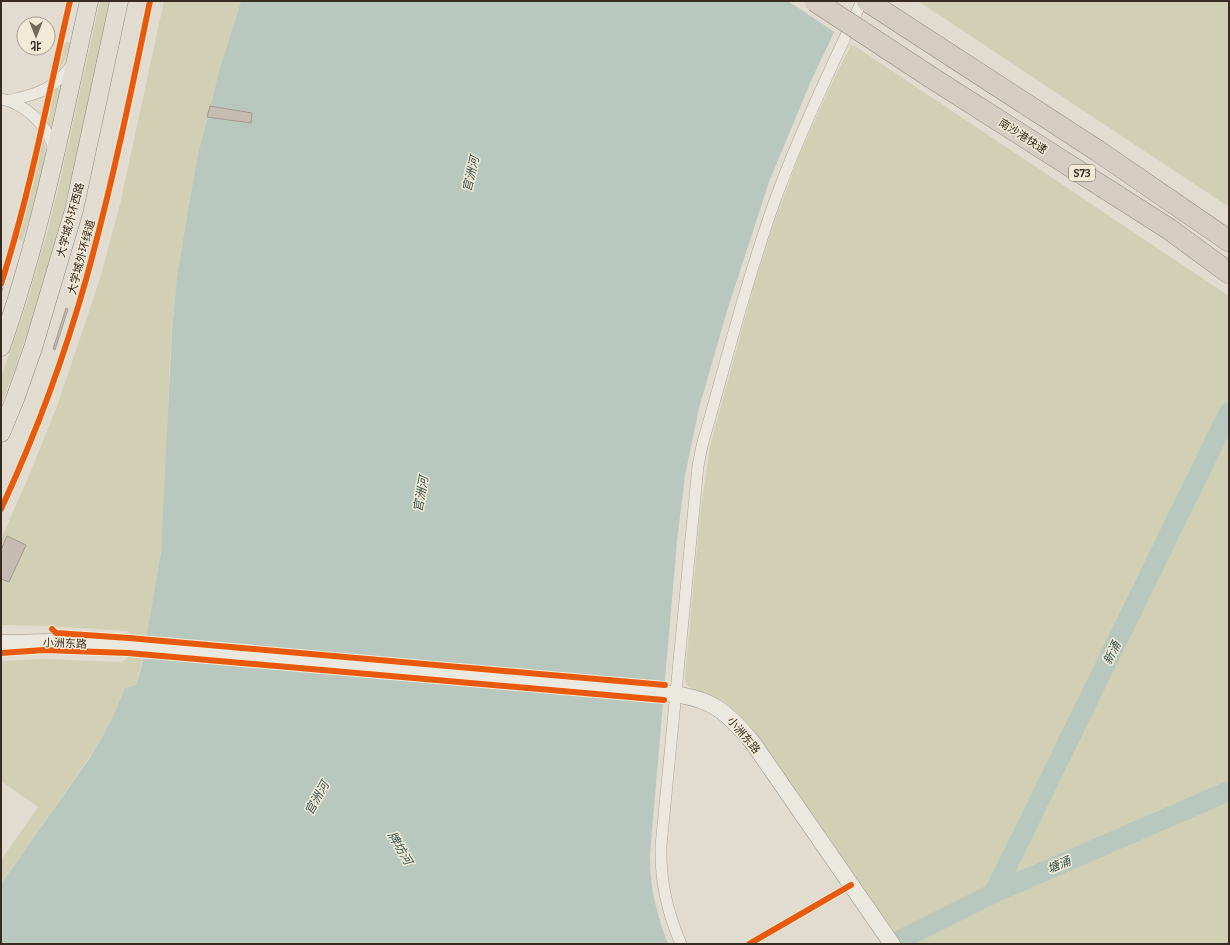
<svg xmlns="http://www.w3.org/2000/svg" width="1230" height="945" viewBox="0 0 1230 945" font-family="Bitter,'Noto Sans SC',serif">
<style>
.green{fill:#d1d0b4}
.water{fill:#b9c8bf}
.pier{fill:#e2dcd0}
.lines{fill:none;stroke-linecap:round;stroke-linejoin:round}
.river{stroke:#b9c8bf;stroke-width:20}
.building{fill:#c6bcb1;stroke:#a2998f}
.minor-casing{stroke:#a8a298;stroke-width:12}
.secondary-casing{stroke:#979188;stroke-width:17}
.primary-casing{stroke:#8d877f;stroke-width:19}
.motorway-casing{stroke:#8d877f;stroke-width:22}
.minor{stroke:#ebe8e0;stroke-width:11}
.secondary{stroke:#ebe8e0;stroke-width:16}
.primary{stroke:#e2ddd3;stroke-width:18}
.motorway{stroke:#d5cdc1;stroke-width:21}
.secondary-bridge-casing{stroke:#979188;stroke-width:17;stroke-linecap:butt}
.motorway-bridge-casing{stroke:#8d877f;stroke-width:22;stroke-linecap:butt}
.secondary-bridge{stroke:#ebe8e0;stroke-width:16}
.motorway-bridge{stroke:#d5cdc1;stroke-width:21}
.cycleway-casing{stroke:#f2ead7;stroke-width:8}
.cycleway{stroke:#e8590c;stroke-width:6}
.labels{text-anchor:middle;stroke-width:3;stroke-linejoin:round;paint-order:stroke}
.shield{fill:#f2ead7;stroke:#6e6458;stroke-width:1}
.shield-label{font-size:10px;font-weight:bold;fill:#362b21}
.street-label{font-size:11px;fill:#362b21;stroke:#f2ead7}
.water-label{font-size:12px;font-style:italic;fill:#325452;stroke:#f2ead7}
</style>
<rect width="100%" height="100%" fill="#e2dcd0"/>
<!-- green -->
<g class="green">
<path d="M100,1H110C94,73 80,145 62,216C45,281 25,344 1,406V377L27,302L48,229L60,181Z"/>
<path d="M164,1H241C206,107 182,217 172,328C166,402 169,477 161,551C159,574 154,597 150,620C146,642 142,664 136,685L125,688L117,708L98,745L1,884V860L38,807L1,781V661L45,659L122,662L130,656L131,636L128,631L49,626L1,625V539L28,478L57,406L90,309L101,275L120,204Z"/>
<polygon points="918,1 1229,1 1229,207"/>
<polygon points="62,42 71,42 65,60 54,76"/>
<path d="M851,45L855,46L1229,296V944H902L751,727C740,715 728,702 712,695C705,692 697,692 691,688C686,685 685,682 685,677L700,515L710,446L755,282L774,223L799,156L829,89Z"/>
<polygon points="58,88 60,89 51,126 50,127 45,121 51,93"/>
<polygon points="41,136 45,146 46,156 33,209 22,241 16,238"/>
</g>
<!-- water -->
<path class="water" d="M241,1H849L811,81L769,182L727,311L699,408L685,476L677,541L650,854C649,886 657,914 668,944H1V884L89,759C104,736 115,713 125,688L136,685L141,669L161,553L172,330L177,277L188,209L198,155L220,68Z"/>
<!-- pier -->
<g class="pier">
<polygon points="788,1 851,1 836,33"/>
<polygon points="145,638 665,683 664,703 141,658"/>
</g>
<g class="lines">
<!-- river -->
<g class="river">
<polyline points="994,893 1229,412"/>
<polyline points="892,944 994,893 1229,791"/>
</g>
</g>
<!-- building -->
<g class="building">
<polygon points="210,106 252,113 251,123 207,117"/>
<polygon points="2,280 5,281 1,294 1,285"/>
<polygon points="66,308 68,309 55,350 53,349"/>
<polygon points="7,536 26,545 9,582 1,579 1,550"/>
</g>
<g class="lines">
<!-- minor casing -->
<g class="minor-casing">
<g id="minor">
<path d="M1,99C25,103 50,127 54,151"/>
<path d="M11,100C39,94 56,88 73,63"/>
<path d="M681,944C667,912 660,881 661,846L698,466L702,446C725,365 746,283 774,203C799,134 831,68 862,1"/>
</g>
</g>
<!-- secondary casing -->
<g class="secondary-casing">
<g id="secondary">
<polyline points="1,643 52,642 131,646"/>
<path d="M664,693C709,697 725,709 753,743L892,944"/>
</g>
</g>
<!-- primary casing -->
<g class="primary-casing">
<g id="primary">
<path d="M1,347C41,234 63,117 89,1"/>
<polyline points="1,433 15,399 33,348 74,210 119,1"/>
</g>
</g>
<!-- motorway casing -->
<g class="motorway-casing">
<g id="motorway">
<polyline points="867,1 1098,151 1229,241"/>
<polyline points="932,78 1169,229 1229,273"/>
</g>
</g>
<!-- minor -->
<use href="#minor" class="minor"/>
<!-- secondary -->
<use href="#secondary" class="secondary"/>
<!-- primary -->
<use href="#primary" class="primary"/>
<!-- motorway -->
<use href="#motorway" class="motorway"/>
<!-- secondary-bridge casing -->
<g class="secondary-bridge-casing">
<polyline id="secondary-bridge" points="131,646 664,693"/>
</g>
<!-- motorway-bridge casing -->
<g class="motorway-bridge-casing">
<polyline id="motorway-bridge" points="815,1 932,78"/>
</g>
<!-- secondary-bridge -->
<use href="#secondary-bridge" class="secondary-bridge"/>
<!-- motorway-bridge -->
<use href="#motorway-bridge" class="motorway-bridge"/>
<!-- cycleway casing -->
<g class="cycleway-casing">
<g id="cycleway">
<path d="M1,284C31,191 48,95 70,1"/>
<path d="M1,509C36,434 65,355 87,276C112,185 131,93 150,1"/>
<polyline points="52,629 56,633 129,638 665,685"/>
<polyline points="1,653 44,650 128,653 664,700"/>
<polyline points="749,944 851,885"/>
</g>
</g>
<!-- cycleway -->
<use href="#cycleway" class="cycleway"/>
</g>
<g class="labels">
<!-- shield labels -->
<rect class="shield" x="1069" y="165" width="26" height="16" rx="3"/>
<g class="shield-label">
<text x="1082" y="177">S73</text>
</g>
<!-- street labels -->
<g class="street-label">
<text transform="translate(1023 136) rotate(33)" y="4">南沙港快速</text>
<text transform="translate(70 220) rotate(-75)" y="4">大学城外环西路</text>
<text transform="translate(81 257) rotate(-75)" y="4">大学城外环绿道</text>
<text transform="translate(65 643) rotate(2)" y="4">小洲东路</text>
<text transform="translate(744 735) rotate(50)" y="4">小洲东路</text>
</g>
<!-- water labels -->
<g class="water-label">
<text transform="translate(471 174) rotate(-77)" y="4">官洲河</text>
<text transform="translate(421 494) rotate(-80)" y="4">官洲河</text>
<text transform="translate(1112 653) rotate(-64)" y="4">新涌</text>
<text transform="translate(317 798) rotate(-61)" y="4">官洲河</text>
<text transform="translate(400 848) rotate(60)" y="4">牌坊河</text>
<text transform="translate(1059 865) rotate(-23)" y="4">塘涌</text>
</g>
</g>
<!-- border -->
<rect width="1230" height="945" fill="none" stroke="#362b21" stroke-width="4"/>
<!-- north arrow -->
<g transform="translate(36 36) rotate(180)"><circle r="19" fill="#f2ead7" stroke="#a79e8e"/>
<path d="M0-3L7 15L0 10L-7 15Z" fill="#72695e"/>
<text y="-6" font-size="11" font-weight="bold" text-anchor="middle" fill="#362b21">北</text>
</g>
</svg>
